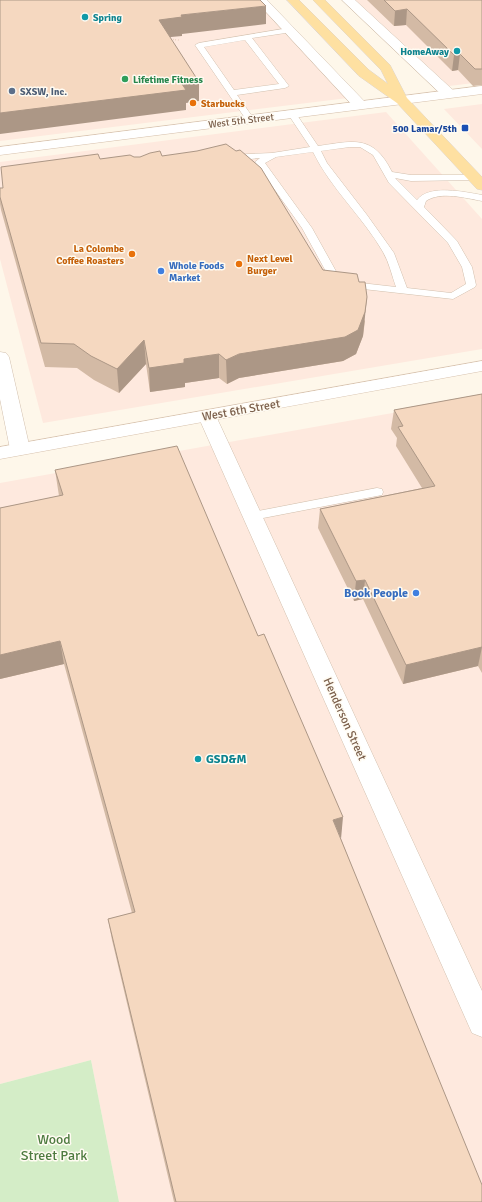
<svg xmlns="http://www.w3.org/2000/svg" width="482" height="1202" viewBox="0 0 482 1202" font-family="Signika,sans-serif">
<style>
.commercial{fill:#fee9de}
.green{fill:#d4edc7}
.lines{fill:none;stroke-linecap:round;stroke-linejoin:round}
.service-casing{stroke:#d2c0ae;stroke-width:1}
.minor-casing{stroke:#d2c0ae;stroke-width:1}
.secondary-casing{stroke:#d7c2ae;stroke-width:1}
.primary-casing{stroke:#ddd5d0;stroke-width:1}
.path{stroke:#dbbba2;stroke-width:1.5;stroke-dasharray:0.5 2;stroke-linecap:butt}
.service{fill:#fff;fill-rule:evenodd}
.minor{fill:#fff;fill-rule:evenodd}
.secondary{fill:#fff;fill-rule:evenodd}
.primary{fill:#fee0a1;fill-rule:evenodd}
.wall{fill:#d3baa5}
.shaded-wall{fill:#ac9786}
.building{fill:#f5d8c0;stroke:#ac9786}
.culture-dot{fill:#0f9aa8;stroke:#fffbf2;stroke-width:1.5}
.leisure-dot{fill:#2e9e5b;stroke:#fffbf2;stroke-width:1.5}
.service-dot{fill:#5c6f8a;stroke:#fffbf2;stroke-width:1.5}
.food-dot{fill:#e8710a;stroke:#fffbf2;stroke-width:1.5}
.transit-dot{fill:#1a4fb4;stroke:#fffbf2;stroke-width:1.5}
.shop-dot{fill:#3f7fe0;stroke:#fffbf2;stroke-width:1.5}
.labels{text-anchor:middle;stroke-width:3;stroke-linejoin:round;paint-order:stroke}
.far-culture-label{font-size:10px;font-weight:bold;fill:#0d838f;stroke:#fffbf2;text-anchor:start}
.far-leisure-label{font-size:10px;font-weight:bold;fill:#27864d;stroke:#fffbf2;text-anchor:start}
.far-service-label{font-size:10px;font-weight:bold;fill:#4e5e75;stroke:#fffbf2;text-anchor:start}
.far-food-label{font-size:10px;font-weight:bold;fill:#c56008;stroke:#fffbf2;text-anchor:start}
.far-street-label{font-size:10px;fill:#7b5f4b;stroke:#fffbf2}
.far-transit-label{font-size:10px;font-weight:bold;fill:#164399;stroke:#fffbf2;text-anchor:end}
.far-shop-label{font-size:10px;font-weight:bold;fill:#366cbe;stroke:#fffbf2;text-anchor:start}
.street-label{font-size:12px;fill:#7b5f4b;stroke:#fffbf2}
.shop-label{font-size:12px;font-weight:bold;fill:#366cbe;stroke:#fffbf2;text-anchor:end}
.culture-label{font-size:12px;font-weight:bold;fill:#0d838f;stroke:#fffbf2;text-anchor:start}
.near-park-label{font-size:14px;fill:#4d7b3f;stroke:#fffbf2}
</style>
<rect width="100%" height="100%" fill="#fef7ea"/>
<!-- commercial -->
<g class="commercial">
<polygon points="0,0 255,0 348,98 0,141"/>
<polygon points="354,0 482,0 482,82 449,86"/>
<polygon points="482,104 482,149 444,109"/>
<polygon points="386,112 482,219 482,349 43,423 0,259 0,162"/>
<polygon points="482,397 482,1202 119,1202 91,1060 0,1084 0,483"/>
</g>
<!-- green -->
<polygon class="green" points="91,1060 119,1202 0,1202 0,1084"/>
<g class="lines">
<!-- service casing -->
<g class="service-casing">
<g id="service">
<path d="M289,28L293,30L292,32L252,38L289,86L285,88L237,95L254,119L250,122L247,121L195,45L199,43ZM245,40L279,84L234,90L204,47Z"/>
<path d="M292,111L295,112L318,146C354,141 373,134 392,172L411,175H476L478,177L473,180L411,181L395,178L417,200C429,184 465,192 482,195V201C465,198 441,191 426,201L424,207L457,241L472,267L476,285L475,287L453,299L345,287L329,277L302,228L255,162L260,158L228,161L223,158L228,155L272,153L310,147L288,114ZM350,147H360L373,155L389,183L448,243L462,267L466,284L451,293L407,288L394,253L367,215L327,163L321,151ZM313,152C331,189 363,217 383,252C389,262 392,276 396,287L352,282L337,273L312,228L265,163L276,157Z"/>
<polygon points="377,488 382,489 383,492 382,495 253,520 248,519 246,516 248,513 253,512"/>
</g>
</g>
<!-- minor casing -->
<g class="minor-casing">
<g id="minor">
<polygon points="255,0 267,0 365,102 367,105 365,108 355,108"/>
<polygon points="342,0 355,0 454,91 456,94 454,97 444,97"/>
<polygon points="0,352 6,353 9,357 30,449 27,453 20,455 13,453 10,449 0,399"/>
<polygon points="207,410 214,412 216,416 482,991 482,1037 472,1033 198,416 200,412"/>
</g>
</g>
<!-- secondary casing -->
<g class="secondary-casing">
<g id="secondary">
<polygon points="482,86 482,94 0,155 0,147"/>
<polygon points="482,361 482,371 0,459 0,447"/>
</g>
</g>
<!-- primary casing -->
<g class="primary-casing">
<polygon id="primary" points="287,0 299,0 369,70 388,84 381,70 313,0 325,0 390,65 407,98 482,177 482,190 477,189 397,103 359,76"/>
</g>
<!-- path -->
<polyline class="path" points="168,39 179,40"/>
<!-- service -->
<use href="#service" class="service"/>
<!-- minor -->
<use href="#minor" class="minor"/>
<!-- secondary -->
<use href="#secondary" class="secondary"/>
<!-- primary -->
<use href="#primary" class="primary"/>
</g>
<!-- wall -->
<g class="wall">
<polygon points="367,0 482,0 482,85 473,86 458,70 452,71 406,25 394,26"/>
<polygon points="162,156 323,270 365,321 363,336 356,354 343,361 239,378 227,384 219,378 185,383 185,387 150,392 146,364 119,393 94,380 77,368 45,367 1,210 0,204 0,188 3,188 100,159 140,157"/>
<polygon points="482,394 482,673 478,666 403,684 363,599 354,601 318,528 320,509 422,488 396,446 397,438 391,429 394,410"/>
<polygon points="55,470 341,839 482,1202 174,1202 112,940 108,919 132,913 64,664 0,679 0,508 59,496"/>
</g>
<!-- shaded-wall -->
<g class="shaded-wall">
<polygon points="266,6 266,24 182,34 182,36 160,38 159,20 181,15"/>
<polygon points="407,9 406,25 394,26 395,11"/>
<polygon points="460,54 458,70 452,71 454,55"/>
<polygon points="199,82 199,101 186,103 186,110 0,134 0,113 182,84"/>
<polygon points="367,297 363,336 356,354 343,361 239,378 227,384 226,360"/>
<polygon points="144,340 146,364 119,393 117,369"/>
<polygon points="219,354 219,378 185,383 185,387 150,392 149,368 184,359"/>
<polygon points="365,580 363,599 354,601 356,581"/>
<polygon points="60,641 64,664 0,679 0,655"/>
<polygon points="482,647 478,666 403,684 406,665"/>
<polygon points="343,817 341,839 333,820"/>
</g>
<!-- building -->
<g class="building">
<polygon points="0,0 260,0 266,6 181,15 182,17 159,20 199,82 182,84 186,90 0,113"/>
<polygon points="384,0 482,0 482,69 475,69 460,54 454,55 407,9 395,11"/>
<polygon points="226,144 236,151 240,150 261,168 323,270 357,274 359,282 365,282 367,297 365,312 358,330 345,337 239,354 226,360 219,354 184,359 184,363 149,368 144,340 117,369 91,356 74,344 41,343 0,197 0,188 3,188 1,167 98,154 100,159 130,155 134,157 140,157 150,153 160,151 162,156 197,151"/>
<polygon points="482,394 482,647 406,665 365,580 356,581 320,509 435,486 398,427 403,426 394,410"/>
<polygon points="177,446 258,636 264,634 343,817 333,820 482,1185 482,1202 176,1202 108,919 135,912 60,641 0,655 0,508 63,495 55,470"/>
</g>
<!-- markers -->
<g class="culture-dot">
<circle cx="85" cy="17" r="4"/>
<circle cx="457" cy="51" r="4"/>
<circle cx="198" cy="759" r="4"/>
</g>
<circle class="leisure-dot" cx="125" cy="79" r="4"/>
<circle class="service-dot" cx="12" cy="91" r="4"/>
<g class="food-dot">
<circle cx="193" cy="103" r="4"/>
<circle cx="132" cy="254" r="4"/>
<circle cx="239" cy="264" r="4"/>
</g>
<rect class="transit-dot" x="461" y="124" width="8" height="8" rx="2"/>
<g class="shop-dot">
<circle cx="161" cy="271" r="4"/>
<circle cx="416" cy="593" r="4"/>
</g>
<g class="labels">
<!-- far-culture labels -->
<g class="far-culture-label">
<text x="93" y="21">Spring</text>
<text x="449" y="55" text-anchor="end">HomeAway</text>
</g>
<!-- far-leisure labels -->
<g class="far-leisure-label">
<text x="133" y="83">Lifetime Fitness</text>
</g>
<!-- far-service labels -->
<g class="far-service-label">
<text x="20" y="95">SXSW, Inc.</text>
</g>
<!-- far-food labels -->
<g class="far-food-label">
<text x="201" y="107">Starbucks</text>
<text x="124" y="252" text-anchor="end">La Colombe<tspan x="124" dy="12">Coffee Roasters</tspan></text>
<text x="247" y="262">Next Level<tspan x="247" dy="12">Burger</tspan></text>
</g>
<!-- far-street labels -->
<g class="far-street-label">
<text transform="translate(241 120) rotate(-7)" y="4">West 5th Street</text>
</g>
<!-- far-transit labels -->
<g class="far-transit-label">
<text x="457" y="132">500 Lamar/5th</text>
</g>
<!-- far-shop labels -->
<g class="far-shop-label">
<text x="169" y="269">Whole Foods<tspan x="169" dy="12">Market</tspan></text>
</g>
<!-- street labels -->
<g class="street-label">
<text transform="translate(241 410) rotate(-10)" y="4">West 6th Street</text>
<text transform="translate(345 719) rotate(66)" y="4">Henderson Street</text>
</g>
<!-- shop labels -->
<g class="shop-label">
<text x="408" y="597">Book People</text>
</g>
<!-- culture labels -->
<g class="culture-label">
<text x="206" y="763">GSD&amp;M</text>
</g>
<!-- near-park labels -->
<g class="near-park-label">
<text x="54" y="1144">Wood<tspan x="54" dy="16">Street Park</tspan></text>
</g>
</g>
</svg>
